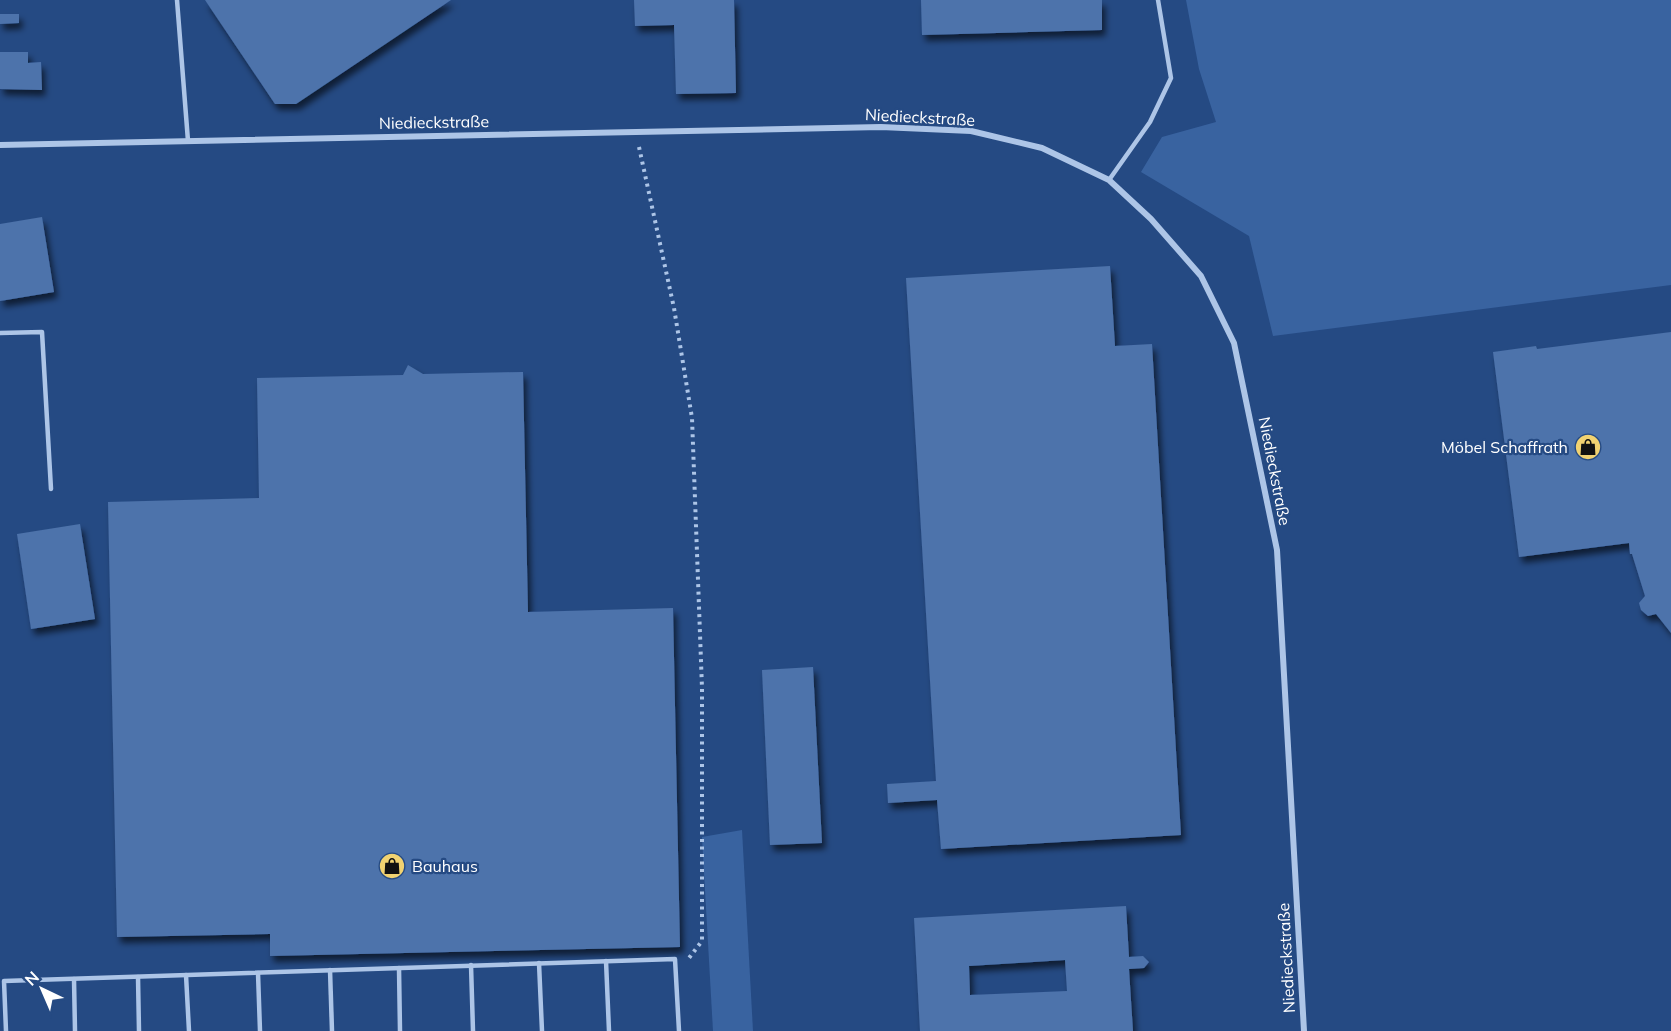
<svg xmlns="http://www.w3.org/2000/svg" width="1671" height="1031" viewBox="0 0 1671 1031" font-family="Mulish,sans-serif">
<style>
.green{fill:#3963a0}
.building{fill:#4d73ab;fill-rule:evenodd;filter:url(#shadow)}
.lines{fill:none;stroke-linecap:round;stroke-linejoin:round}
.path{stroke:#adc5e7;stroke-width:4;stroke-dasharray:3 4.5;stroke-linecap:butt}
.lane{stroke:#adc5e7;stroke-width:4.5}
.street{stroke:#adc5e7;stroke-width:6}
.labels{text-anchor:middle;stroke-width:4.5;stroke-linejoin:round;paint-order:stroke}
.street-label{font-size:16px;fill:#fff;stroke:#254a83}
.poi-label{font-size:16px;fill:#fff;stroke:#254a83;text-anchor:end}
</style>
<defs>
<filter id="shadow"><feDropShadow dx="3.5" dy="6" stdDeviation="3" flood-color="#0009"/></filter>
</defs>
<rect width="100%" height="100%" fill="#254a83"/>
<!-- green -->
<g class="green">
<polygon points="1186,0 1671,0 1671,285 1273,336 1249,236 1141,172 1162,137 1216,122 1199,69"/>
<polygon points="742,830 753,1031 713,1031 702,837"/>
</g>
<!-- building -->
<g class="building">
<polygon points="205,0 451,0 296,104 275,104"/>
<polygon points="634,0 734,0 736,93 676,94 674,25 635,26"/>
<polygon points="921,0 1102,0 1102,30 922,35"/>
<polygon points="0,14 19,14 19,23 0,24"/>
<polygon points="0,52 28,52 28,63 41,62 42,90 0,89"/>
<polygon points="42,217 54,292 0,301 0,224"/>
<polygon points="1110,266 1115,346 1152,344 1181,835 941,849 937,800 888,803 887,784 936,781 906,278"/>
<polygon points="1671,332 1671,633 1656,614 1648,616 1641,610 1639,603 1645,596 1632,554 1630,554 1629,543 1519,557 1493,352 1536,346 1537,349"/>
<polygon points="408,365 423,374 523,372 528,612 673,608 680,947 270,956 270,934 117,937 108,502 259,498 257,378 403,375"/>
<polygon points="80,524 95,619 31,629 17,534"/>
<polygon points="813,667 822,843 770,845 762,670"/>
<path d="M1126,906L1129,957L1143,956L1149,962L1144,968L1129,969L1133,1031H920L914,918ZM1065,960L1067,991L970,995L969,966Z"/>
</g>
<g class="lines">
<!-- path -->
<polyline class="path" points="639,147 674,308 692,418 702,688 702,941 689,958"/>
<!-- lane -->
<g class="lane">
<polyline points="177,0 188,141"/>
<polyline points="1109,180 1150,122 1171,78 1158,0"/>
<polyline points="0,333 42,332 51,489"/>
<polyline points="606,961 609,1031"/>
<polyline points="539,963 542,1031"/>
<polyline points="471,965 473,1031"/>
<polyline points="399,968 400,1031"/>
<polyline points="330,970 332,1031"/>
<polyline points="258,973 260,1031"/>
<polyline points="186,975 189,1031"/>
<polyline points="138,977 139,1031"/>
<polyline points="74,979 75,1031"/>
<polyline points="6,1031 4,981 675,959 679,1031"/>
</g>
<!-- street -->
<polyline class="street" points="0,145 881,127 971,131 1042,148 1109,180 1151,219 1201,276 1234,343 1277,550 1304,1031"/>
</g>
<!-- icons -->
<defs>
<g id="shop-disc" transform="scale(1.35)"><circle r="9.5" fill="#f1d271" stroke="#254a83"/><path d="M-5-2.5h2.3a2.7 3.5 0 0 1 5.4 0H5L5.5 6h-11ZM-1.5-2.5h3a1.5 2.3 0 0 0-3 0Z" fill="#111"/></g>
</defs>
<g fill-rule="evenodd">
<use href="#shop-disc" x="1588" y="447"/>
<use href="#shop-disc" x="392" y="866"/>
</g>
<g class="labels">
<!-- street labels -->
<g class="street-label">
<text transform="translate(920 117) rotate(3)" y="6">Niedieckstraße</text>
<text transform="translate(434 122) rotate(-1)" y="6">Niedieckstraße</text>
<text transform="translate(1275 471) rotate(79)" y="6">Niedieckstraße</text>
<text transform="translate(1286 958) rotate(-93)" y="6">Niedieckstraße</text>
</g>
<!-- poi labels -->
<g class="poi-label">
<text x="1568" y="453">Möbel Schaffrath</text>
<text x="412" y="872" text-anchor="start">Bauhaus</text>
</g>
</g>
<!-- north arrow -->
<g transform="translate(42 989) rotate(316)" stroke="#254a83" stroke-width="4.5" paint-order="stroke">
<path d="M0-4.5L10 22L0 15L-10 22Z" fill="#ffffff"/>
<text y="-9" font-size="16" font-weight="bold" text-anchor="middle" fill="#ffffff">N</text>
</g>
</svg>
